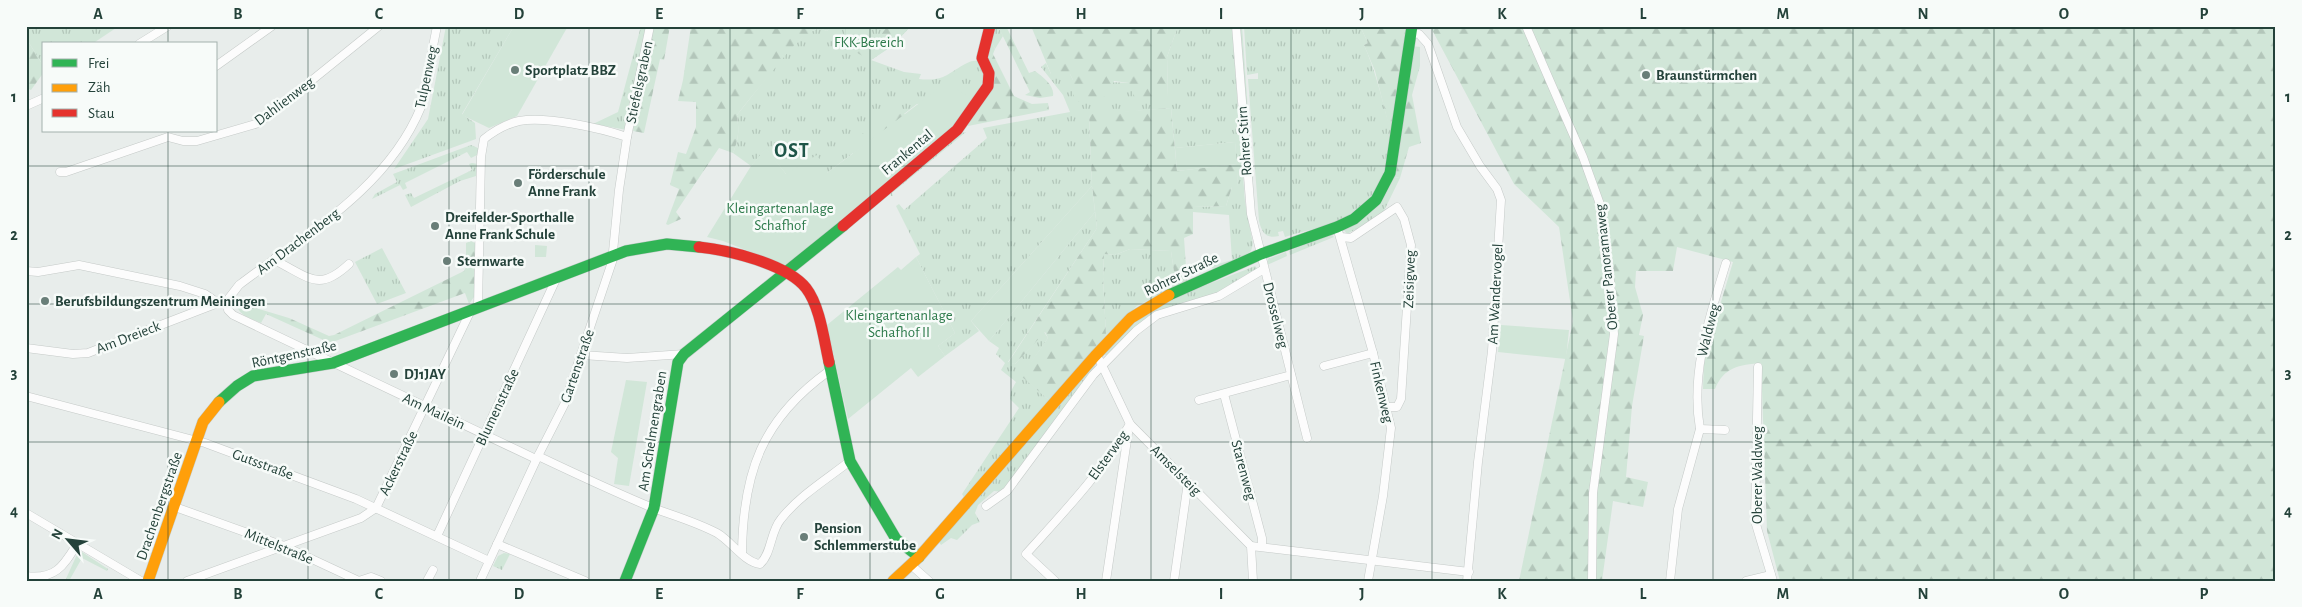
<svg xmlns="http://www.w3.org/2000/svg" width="2302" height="607" viewBox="0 0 2302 607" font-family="'Alegreya Sans',sans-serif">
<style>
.grass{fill:url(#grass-tufts)}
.forest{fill:url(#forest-firs)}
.garden{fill:#d1e6d8}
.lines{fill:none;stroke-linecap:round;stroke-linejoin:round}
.street-casing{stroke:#c5cac8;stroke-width:9}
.fast-casing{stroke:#c3cbc8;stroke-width:12}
.slow-casing{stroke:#c3cbc8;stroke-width:12}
.jam-casing{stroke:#c3cbc8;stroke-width:12}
.street{stroke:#fcfcfc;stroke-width:8}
.fast{stroke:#30b455;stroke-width:11}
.slow{stroke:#ff9f0a;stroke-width:11}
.jam{stroke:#e5322d;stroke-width:11}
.grid{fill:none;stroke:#24423a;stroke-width:1;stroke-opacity:0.55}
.poi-dot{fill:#697e78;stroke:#f7fbf9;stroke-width:2}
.labels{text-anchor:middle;stroke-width:5;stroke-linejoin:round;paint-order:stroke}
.park-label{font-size:15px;fill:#2d7a4b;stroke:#f7fbf9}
.poi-label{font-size:15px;font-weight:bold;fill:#24423a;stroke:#f7fbf9;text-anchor:start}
.street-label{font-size:15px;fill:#24423a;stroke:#f7fbf9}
.district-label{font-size:20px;font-weight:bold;letter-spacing:1px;fill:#1f5548;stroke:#f7fbf9}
.neatline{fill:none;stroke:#24423a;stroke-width:2}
.grid-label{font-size:16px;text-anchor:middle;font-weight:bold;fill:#24423a}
</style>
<defs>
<pattern id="grass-tufts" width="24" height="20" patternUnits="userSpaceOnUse" patternTransform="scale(1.25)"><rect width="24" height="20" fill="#d1e6d8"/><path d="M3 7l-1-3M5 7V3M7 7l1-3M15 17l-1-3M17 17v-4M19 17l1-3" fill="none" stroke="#b3c6ba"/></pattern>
<pattern id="forest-firs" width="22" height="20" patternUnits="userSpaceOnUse" patternTransform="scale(1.25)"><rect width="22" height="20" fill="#d1e6d8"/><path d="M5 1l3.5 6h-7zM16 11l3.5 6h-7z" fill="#b3c6ba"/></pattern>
</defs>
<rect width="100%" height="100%" fill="#e8edeb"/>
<!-- grass -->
<g class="grass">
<polygon points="26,26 119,26 92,44 44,44 44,67 26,38"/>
<polygon points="446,26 514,26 462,114 475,123 476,139 394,169 428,119"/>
<polygon points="641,26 652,26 633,131 593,124 618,112"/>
<path d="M831,26H911L892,46L871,60L904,72L921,74L919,79C927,80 935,80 943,77C952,74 971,56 979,62C982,65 985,72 987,76L974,101L917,104L827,173L786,174L766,149L751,166L733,153C739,139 739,130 737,115L786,53L806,34L819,28L827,31Z"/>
<polygon points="993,26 998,26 1003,36 995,49 989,37"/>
<polygon points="1178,26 1232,26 1245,202 1253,244 1251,251 1244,256 1213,269 1211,266 1232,260 1229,215 1193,212 1193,207 1226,206 1232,187 1238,187 1235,142 1175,148 1171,108 1089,115 1092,186 971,321 979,331 945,356 938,346 955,333 916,257 920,254 896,206 899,204 904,210 987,138 983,128 1070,112 1063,95 1041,67 1046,63 1051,74 1070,74 1073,80 1129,83 1168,97 1167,57"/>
<polygon points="1240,26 1242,26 1253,183 1250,183"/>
<path d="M1244,26H1360L1368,43L1364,45C1374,68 1380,90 1386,114C1388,121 1391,130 1391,137C1389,165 1378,197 1354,213C1333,227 1309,229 1285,237L1283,231L1278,232L1279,236C1266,239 1262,233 1259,221L1248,79H1258V73L1247,75Z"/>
<polygon points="966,132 892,193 893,196 891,196 890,191 957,134"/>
<polygon points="471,145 478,148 479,151 477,155 471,158 467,152 405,183 407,188 403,190 400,185 372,199 375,194 397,182 393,174"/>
<polygon points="472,163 478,164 476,176 460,181 411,207 405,195 411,193 414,198 472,170 469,164"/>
<path d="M1394,177L1400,178L1382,215L1347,234L1344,230C1368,218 1384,203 1394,177Z"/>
<polygon points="1095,212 1097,228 1008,362 1015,364 1044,332 1048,338 1022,376 1050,401 965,499 962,494 1019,408 1010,399 1011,391 1016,382 1001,370 1005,363 996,354 999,348 989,341"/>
<polygon points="1331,234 1334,237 1290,255 1289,251"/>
<polygon points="382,248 406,293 377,304 355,262"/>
<polygon points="1130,249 1171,251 1176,286 1137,306 1106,335 1103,277 1104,254 1115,255"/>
<polygon points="1286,252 1287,256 1267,265 1268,259"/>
<path d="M1255,266L1258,269L1218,294L1167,309L1108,356L1103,354C1146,303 1195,290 1255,266Z"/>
<polygon points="1094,365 1096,368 1003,492 994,491 978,505 975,513 980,522 972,525 957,540 951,538 941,545 939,542"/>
<polygon points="79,550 108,569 107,571 82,558 69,581 65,581"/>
<polygon points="504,553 510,554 502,570 493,566 498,556"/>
</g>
<!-- forest -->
<g class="forest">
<polygon points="652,26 670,26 664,60 660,59 644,133 633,131"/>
<path d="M691,26H831L827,31L819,28C798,37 786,55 771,73C760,87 748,100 737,115C739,130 739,139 733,153L719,148L676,212L681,219L668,225L666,224L679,189L670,185L678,152L686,154L696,127V102L678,101L683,80Z"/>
<path d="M846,26H853L855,39L859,47L878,38L888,26H911L892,46L871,60C854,52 844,47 846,26Z"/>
<path d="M998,26H1006L1029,73L1035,71C1043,77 1055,86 1053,96L1040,98L1025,95L1030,92Z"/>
<polygon points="1031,26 1178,26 1167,57 1168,97 1136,100 1129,83 1114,81 1108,96 1076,102 1071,87 1073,80 1070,74 1051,74"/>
<polygon points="1360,26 1415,26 1391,135 1375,71 1364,45 1368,43"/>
<path d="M1430,26H2276V581H1780L1767,531L1761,363C1739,365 1724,367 1715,389H1703L1704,358L1733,262L1677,247L1673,271H1636L1635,287L1643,315L1639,335L1644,336L1632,406L1626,477L1648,482L1643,507L1613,501L1602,581H1519L1573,321L1559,227L1514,184Z"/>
<polygon points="989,37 995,49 993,54 1014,96 1032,104 1048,103 1049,110 968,126 964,121 991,87 985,55"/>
<polygon points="26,38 44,67 44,72 31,90 26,88"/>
<polygon points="1412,46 1420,47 1420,66 1412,95 1421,143 1409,147 1400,178 1394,177"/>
<path d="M899,105L905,115L853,154C847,135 889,119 899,105Z"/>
<polygon points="1171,108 1177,171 1237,164 1238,187 1232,187 1226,206 1193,207 1193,234 1184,238 1187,281 1176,286 1171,251 1130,249 1115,255 1104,254 1103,277 1106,335 1050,401 1021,376 1048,338 1045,332 1015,364 1008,363 1097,228 1092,186 1089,114"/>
<path d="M471,241L475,243L476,247L474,297L469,304L465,293L330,343L266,314L261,323C250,318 238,316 236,302L289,318L329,336L334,335L464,271L466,267V243Z"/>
</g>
<!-- garden -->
<g class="garden">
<polygon points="514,26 568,26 517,116 489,128 462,115"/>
<polygon points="938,89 957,89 974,101 954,129 790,263 784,265 723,241 707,237 751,166 766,148 786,174 817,155 827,173"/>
<polygon points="1235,142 1237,164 1177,171 1175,148"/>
<polygon points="1092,186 1095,212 989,341 971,321"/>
<polygon points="535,245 547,246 546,257 535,257"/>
<polygon points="916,257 955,333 938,346 945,356 918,377 911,368 848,419 827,325 898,267 901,270"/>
<polygon points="1501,325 1569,330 1566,359 1498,352"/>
<polygon points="626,380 647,382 629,486 614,484 618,458 611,452"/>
</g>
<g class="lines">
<!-- street casing -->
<g class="street-casing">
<g id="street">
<path d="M437,26L421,107C388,188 306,234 239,285L229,298L228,310L233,315L536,459"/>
<polyline points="1236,26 1251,214 1307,438"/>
<polyline points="1526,26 1583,157 1601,207 1610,281 1614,334 1593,493 1592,581"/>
<polyline points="1411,33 1419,34 1428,44 1457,127 1480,166 1497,189 1501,200 1492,351 1478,462 1467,581"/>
<polyline points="139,44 168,26"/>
<polyline points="216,66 272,26"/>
<polyline points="26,106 44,98"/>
<polyline points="60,172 66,172 168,137 183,141 197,141 259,123 379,26"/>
<polyline points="1337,227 1373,353 1391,428 1383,496 1368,581"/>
<polyline points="1341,237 1351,238 1397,207 1404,219 1411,245 1401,399 1397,407 1387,407"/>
<path d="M275,258L280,263C311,279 320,291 349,264"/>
<polyline points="26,271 38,272 79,265 180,286 205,294 218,303"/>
<path d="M478,307L481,157L484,139C494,131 506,124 519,121C547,116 600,128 627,137"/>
<polyline points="26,348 73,354 88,353 218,303 227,305"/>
<polyline points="582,355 627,358 684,354"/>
<polyline points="1100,361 1130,424 1251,546 1253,581"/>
<polyline points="1324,366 1373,353"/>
<polyline points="1758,367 1755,521 1773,581"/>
<polyline points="1224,394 1262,538 1262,546"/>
<polyline points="26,396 205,443 356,499 489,561"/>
<polyline points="1199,400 1291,375"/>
<polyline points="1700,429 1725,430"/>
<path d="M538,456C576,474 614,492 653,508C675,516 696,522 717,533C731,541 744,562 760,564C772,553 770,532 781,519C799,496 827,479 850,461"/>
<polyline points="986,506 1007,491 1093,375 1136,331 1157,315 1219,296 1264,269"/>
<polyline points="175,507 284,546 359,581 371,577 381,581"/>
<polyline points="376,508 471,310"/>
<polyline points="26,513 141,581"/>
<polyline points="437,536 557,277"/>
<polyline points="497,544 585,581"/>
<polyline points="1251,546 1469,572"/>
<path d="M742,553C743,472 762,419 829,371"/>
<polyline points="911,565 929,581"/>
<path d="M26,576C56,580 64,565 77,544"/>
<polyline points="187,581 361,518 376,508"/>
<polyline points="427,581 433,570"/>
<polyline points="480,581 538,456 564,405 612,262 619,190 627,137 650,26"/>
<path d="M1055,581L1026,554C1063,513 1103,471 1130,424"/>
<polyline points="1106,581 1128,433"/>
<polyline points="1174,581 1188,482"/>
<path d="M1670,581L1678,509L1700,429C1690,372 1710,316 1726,263"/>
<polyline points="1746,581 1771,575"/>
</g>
</g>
<!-- fast casing -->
<g class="fast-casing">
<g id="fast">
<polyline points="1169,295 1261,254 1337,227 1354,219 1376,200 1390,173 1412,26"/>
<polyline points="829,362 850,461 896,539 919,557"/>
<polyline points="219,402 237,386 253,376 333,363 626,251 667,244 699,247"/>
<polyline points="625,581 654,508 678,362 684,354 843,226"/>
</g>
</g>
<!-- slow casing -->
<g class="slow-casing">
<g id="slow">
<polyline points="148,581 203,422 219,402"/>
<polyline points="893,581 919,557 1095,356 1131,318 1169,295"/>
</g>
</g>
<!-- jam casing -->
<g class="jam-casing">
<g id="jam">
<polyline points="843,226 957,130 988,86 989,73 982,58 990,26"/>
<path d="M699,247C728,250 787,264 806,288C820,306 824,340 829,362"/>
</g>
</g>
<!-- street -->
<use href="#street" class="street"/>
<!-- fast -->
<use href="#fast" class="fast"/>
<!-- slow -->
<use href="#slow" class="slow"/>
<!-- jam -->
<use href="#jam" class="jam"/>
</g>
<!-- grid -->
<path class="grid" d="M168,26V44M308,26V581M449,26V581M589,26V581M730,26V581M870,26V581M1011,26V581M1151,26V581M1291,26V581M1432,26V581M1572,26V581M1713,26V581M1853,26V581M1994,26V581M2134,26V581M168,131V581M26,166H2276M26,304H2276M26,442H2276"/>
<!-- markers -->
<g class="poi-dot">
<circle cx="515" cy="70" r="5"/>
<circle cx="1646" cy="75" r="5"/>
<circle cx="518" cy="183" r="5"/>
<circle cx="435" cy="226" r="5"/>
<circle cx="447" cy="261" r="5"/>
<circle cx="45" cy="301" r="5"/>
<circle cx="394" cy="374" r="5"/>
<circle cx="804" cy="537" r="5"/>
</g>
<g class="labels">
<!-- park labels -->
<g class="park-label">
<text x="869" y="47">FKK-Bereich</text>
<text x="780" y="213">Kleingartenanlage<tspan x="780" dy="17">Schafhof</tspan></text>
<text x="899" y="320">Kleingartenanlage<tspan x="899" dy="17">Schafhof II</tspan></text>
</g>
<!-- poi labels -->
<g class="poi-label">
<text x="525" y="75">Sportplatz BBZ</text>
<text x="1656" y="80">Braunstürmchen</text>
<text x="528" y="179">Förderschule<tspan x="528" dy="17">Anne Frank</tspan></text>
<text x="445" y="222">Dreifelder-Sporthalle<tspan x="445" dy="17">Anne Frank Schule</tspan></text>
<text x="457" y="266">Sternwarte</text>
<text x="55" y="306">Berufsbildungszentrum Meiningen</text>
<text x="404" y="379">DJ1JAY</text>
<text x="814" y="533">Pension<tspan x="814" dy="17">Schlemmerstube</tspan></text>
</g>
<!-- street labels -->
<g class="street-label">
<text transform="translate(426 77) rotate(-78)" y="5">Tulpenweg</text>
<text transform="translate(639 82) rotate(-78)" y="5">Stiefelsgraben</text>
<text transform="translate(284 101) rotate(-37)" y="5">Dahlienweg</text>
<text transform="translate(1244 141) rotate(-94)" y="5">Rohrer Stirn</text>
<text transform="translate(907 152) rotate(-40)" y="5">Frankental</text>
<text transform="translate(298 241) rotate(-37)" y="5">Am Drachenberg</text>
<text transform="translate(1606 267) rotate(-96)" y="5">Oberer Panoramaweg</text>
<text transform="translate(1181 274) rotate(-26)" y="5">Rohrer Straße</text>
<text transform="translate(1409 279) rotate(-88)" y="5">Zeisigweg</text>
<text transform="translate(1495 294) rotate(-87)" y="5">Am Wandervogel</text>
<text transform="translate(1276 315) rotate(76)" y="5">Drosselweg</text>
<text transform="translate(1708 330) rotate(-76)" y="5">Waldweg</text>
<text transform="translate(128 337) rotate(-21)" y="5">Am Dreieck</text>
<text transform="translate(294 354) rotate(-12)" y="5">Röntgenstraße</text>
<text transform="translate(577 366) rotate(-71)" y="5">Gartenstraße</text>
<text transform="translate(1382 392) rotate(77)" y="5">Finkenweg</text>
<text transform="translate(497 407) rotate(-65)" y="5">Blumenstraße</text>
<text transform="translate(434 411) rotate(25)" y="5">Am Mailein</text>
<text transform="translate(652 431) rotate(-81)" y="5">Am Schelmengraben</text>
<text transform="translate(1108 455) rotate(-54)" y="5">Elsterweg</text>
<text transform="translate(398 463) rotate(-64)" y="5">Ackerstraße</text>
<text transform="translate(263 464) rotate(20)" y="5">Gutsstraße</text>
<text transform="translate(1176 470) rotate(45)" y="5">Amselsteig</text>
<text transform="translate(1244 470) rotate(75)" y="5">Starenweg</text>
<text transform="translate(1757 475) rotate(-90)" y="5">Oberer Waldweg</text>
<text transform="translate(159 506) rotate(-71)" y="5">Drachenbergstraße</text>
<text transform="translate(279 546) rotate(22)" y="5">Mittelstraße</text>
</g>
<!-- district labels -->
<g class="district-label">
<text x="792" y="157">OST</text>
</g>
</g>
<!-- border -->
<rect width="2302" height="607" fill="none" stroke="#f7fbf9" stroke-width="55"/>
<!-- legend -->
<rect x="42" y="42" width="175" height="90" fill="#f7fbf9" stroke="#a3b1ad"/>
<rect x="52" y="59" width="25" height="8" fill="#30b455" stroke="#a3b1ad"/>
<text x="88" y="68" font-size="15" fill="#24423a">Frei</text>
<rect x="52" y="84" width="25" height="8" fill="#ff9f0a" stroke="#a3b1ad"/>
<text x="88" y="92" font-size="15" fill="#24423a">Zäh</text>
<rect x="52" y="109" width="25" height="8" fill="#e5322d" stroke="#a3b1ad"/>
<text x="88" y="118" font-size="15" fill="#24423a">Stau</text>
<!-- north arrow -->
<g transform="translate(68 540) rotate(298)" stroke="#f7fbf9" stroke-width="4" paint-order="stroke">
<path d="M0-4L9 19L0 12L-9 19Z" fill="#24423a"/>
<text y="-8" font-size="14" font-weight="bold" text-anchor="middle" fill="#24423a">N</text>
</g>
<rect x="28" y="28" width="2246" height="552" class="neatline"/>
<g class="grid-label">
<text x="98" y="19">A</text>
<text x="238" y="19">B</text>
<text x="379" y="19">C</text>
<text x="519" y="19">D</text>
<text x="659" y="19">E</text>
<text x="800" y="19">F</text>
<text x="940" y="19">G</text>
<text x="1081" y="19">H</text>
<text x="1221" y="19">I</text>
<text x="1362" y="19">J</text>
<text x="1502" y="19">K</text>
<text x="1643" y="19">L</text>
<text x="1783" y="19">M</text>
<text x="1923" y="19">N</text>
<text x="2064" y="19">O</text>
<text x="2204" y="19">P</text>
<text x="14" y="102">1</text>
<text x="2288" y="102">1</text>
<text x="14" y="240">2</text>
<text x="2288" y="240">2</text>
<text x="14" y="378">3</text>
<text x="2288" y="378">3</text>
<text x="14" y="516">4</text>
<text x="2288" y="516">4</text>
<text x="98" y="599">A</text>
<text x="238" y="599">B</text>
<text x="379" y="599">C</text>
<text x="519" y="599">D</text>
<text x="659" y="599">E</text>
<text x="800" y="599">F</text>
<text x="940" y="599">G</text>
<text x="1081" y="599">H</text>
<text x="1221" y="599">I</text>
<text x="1362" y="599">J</text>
<text x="1502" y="599">K</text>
<text x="1643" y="599">L</text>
<text x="1783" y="599">M</text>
<text x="1923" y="599">N</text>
<text x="2064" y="599">O</text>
<text x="2204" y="599">P</text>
</g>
</svg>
